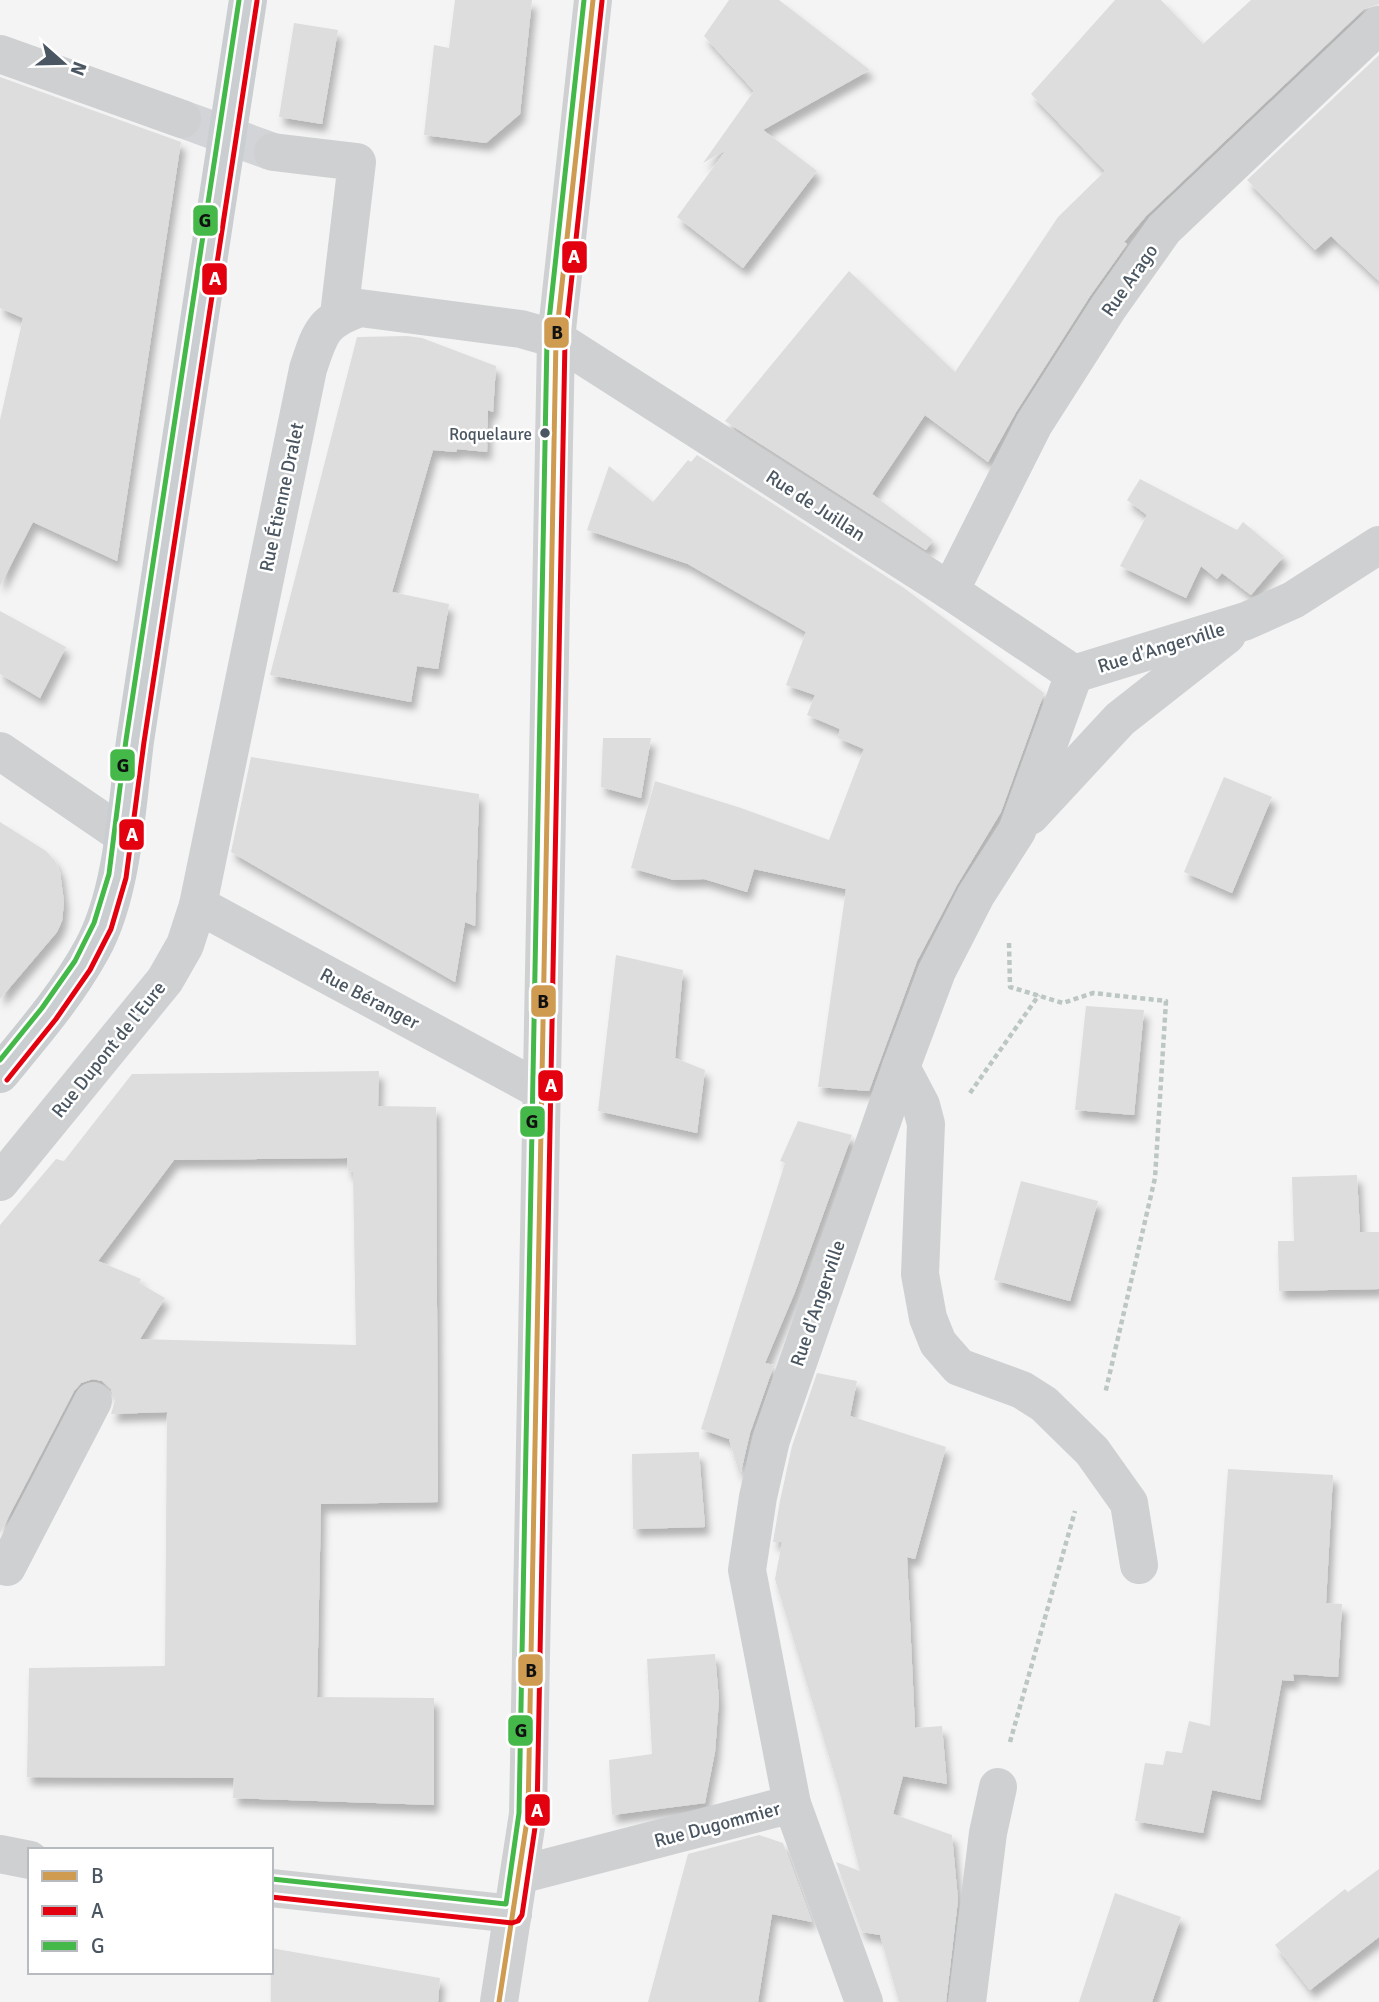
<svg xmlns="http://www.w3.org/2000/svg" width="1379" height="2002" viewBox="0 0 1379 2002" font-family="Signika,sans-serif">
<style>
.building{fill:#ddddde;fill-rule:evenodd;filter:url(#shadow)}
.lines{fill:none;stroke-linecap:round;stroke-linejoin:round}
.minor-tunnel{stroke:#d2d4d7;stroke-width:38;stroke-dasharray:38 19;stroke-linecap:butt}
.path{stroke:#bcc7c4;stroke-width:4.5;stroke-dasharray:5 3.5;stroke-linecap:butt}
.minor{stroke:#ced0d2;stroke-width:38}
.major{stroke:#caced1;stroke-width:38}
.bus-1-casing{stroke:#fff;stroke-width:10}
.bus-2-casing{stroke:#fff;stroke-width:10}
.bus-3-casing{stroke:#fff;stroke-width:10}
.bus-1{stroke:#ce9b51;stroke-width:5}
.bus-2{stroke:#e3000f;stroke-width:5}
.bus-3{stroke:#44b949;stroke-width:5}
.bus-dot{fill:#4a5661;stroke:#fff;stroke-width:2.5}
.labels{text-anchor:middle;stroke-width:5;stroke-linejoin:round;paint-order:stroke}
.bus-label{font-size:17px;fill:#4a5661;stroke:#fff;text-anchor:end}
.street-label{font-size:19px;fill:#4a5661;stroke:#fff}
.line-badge{stroke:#fff;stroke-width:2.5}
.badge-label{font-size:19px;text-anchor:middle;font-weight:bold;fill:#fff}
.pale-badge-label{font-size:19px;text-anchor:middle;font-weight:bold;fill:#111}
</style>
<defs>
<filter id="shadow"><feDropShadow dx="4.5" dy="8" stdDeviation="3.5" flood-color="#0004"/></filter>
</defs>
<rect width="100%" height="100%" fill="#f4f4f4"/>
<!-- building -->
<g class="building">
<polygon points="455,0 532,0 520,114 486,143 424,135 434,45 449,48"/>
<polygon points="729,0 779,0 870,70 763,130 817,171 743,268 677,217 726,150 703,163 754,91 704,36"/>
<polygon points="1115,0 1161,0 1203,44 1251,0 1379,0 1379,4 1364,9 1146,216 1124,242 1127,244 1090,296 1016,412 988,462 925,415 872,494 933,540 926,550 725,421 849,271 955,372 1058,217 1105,171 1031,94"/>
<polygon points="294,23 338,30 322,124 279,117"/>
<polygon points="1379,55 1379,281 1331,236 1315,250 1247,180"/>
<polygon points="0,77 181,142 117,561 33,522 0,586 0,420 23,318 0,308"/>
<polygon points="407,336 422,338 496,366 493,412 488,410 487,452 457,449 456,452 433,450 392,592 449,604 438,669 417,666 411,702 270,675 357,337"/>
<polygon points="697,455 904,588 1044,693 1001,812 957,885 917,961 869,1091 818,1087 846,889 754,869 747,892 704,879 674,880 631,868 655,781 741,808 829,840 864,749 838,738 840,729 807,715 815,695 786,685 806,632 688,564 587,530 609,466 653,502 688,460 691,462"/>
<polygon points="1140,479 1237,530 1243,522 1284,556 1251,595 1222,573 1217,579 1201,566 1186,598 1120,566 1147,515 1127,500"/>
<polygon points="0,611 66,647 40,698 0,674"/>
<polygon points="603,738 651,738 641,798 601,787"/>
<polygon points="251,757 479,794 475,926 465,922 455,982 231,852"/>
<polygon points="1224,777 1272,797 1232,893 1184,872"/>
<polygon points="0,822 46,851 55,861 60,872 64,902 62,921 57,932 0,999"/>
<polygon points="616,955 683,970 675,1058 705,1070 697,1133 598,1111"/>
<polygon points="1086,1006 1144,1010 1134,1115 1075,1110"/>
<path d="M379,1071L378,1106L436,1107L438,1502L321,1504L317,1697L434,1698V1805L233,1798L234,1778L27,1777L29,1668L165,1666L167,1412L111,1414L115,1401L111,1389L102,1381L93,1379L81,1383L74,1391L0,1533V1225L56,1159L64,1161L132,1074ZM347,1158L348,1171L353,1172L356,1345L140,1339L165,1298L139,1283L141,1279L98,1261L174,1160Z"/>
<polygon points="798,1121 852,1135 795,1292 765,1363 774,1365 750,1433 740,1476 729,1439 701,1429 785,1163 780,1161"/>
<polygon points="1357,1175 1360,1232 1379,1232 1379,1289 1279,1291 1278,1241 1294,1241 1292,1177"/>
<polygon points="1021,1181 1098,1201 1070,1301 994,1280"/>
<polygon points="817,1373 857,1381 850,1416 946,1447 915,1559 907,1557 915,1728 942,1726 947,1784 903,1776 893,1814 952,1835 958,1900 946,2002 899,2002 880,1935 862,1932 836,1862 860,1871 838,1786 775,1579 782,1542 773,1542 780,1501 792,1446"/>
<polygon points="699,1452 705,1527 633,1529 632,1454"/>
<polygon points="1228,1469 1333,1475 1326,1603 1342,1604 1338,1677 1293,1674 1294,1681 1282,1680 1260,1800 1212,1790 1203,1833 1135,1821 1145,1763 1163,1765 1166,1751 1182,1753 1189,1721 1210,1726"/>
<polygon points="715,1654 719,1700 715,1752 705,1803 612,1815 609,1760 652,1754 647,1659"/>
<polygon points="759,1835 783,1843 812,1922 772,1914 758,2002 648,2002 688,1854"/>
<polygon points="1379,1869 1379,1937 1310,1990 1275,1945 1345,1889 1348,1892"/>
<polygon points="1115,1893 1181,1917 1152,2002 1079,2002"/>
<polygon points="271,1948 440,1978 438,2002 271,2002"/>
</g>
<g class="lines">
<!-- minor-tunnel -->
<polyline class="minor-tunnel" points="182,119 273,152"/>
<!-- path -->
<g class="path">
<polyline points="1009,943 1010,987 1063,1003 1093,993 1166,1001 1155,1178 1105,1394"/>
<polyline points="970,1093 1039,995"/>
<polyline points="1010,1742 1075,1511"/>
</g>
<!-- minor -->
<g class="minor">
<polyline points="0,54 182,119"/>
<polyline points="273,152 357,162 339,315"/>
<polyline points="950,591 1034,424 1108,308 1164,229 1379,25"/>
<polyline points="1074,674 1246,621 1293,600 1379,545"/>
<polyline points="0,751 123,835"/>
<polyline points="1030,816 1120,719 1227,635"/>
<polyline points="198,905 542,1091"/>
<polyline points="901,1067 921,1105 926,1124 920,1274 928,1318 938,1343 959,1367 1022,1390 1044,1404 1092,1451 1129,1503 1139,1565"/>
<path d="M0,1182L165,980L185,945L198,905L308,369C320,333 322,321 360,308L521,329L556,339L950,591L1074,674"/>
<polyline points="0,1565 7,1567 93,1401"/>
<polyline points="792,1804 747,1570 758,1497 771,1440 901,1067 937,971 976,895 1017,831 1074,674"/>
<polyline points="0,1854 30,1860"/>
<polyline points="519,1875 792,1804 864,2002"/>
<polyline points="271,1888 513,1914"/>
<polyline points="499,2002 528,1814 556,339 593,0"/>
<polyline points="967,2002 988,1833 998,1787"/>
</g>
<!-- major -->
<path class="major" d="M0,1074C33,1034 67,995 92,949C123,893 127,805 135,741L248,0"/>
<!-- bus-1 casing -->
<g class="bus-1-casing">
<polyline id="bus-1" points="499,2002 528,1814 556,339 593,0"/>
</g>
<!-- bus-2 casing -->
<g class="bus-2-casing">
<g id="bus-2">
<polyline points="7,1080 56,1019 90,970 111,929 126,878 144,742 257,1"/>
<polyline points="271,1897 512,1923 518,1921 522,1915 537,1814 565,340 602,1"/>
</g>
</g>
<!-- bus-3 casing -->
<g class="bus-3-casing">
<g id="bus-3">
<polyline points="0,1060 42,1008 75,961 94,923 109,874 126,740 239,0"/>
<polyline points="272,1879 506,1904 519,1813 547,339 584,0"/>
</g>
</g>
<!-- bus-1 -->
<use href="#bus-1" class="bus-1"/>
<!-- bus-2 -->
<use href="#bus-2" class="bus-2"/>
<!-- bus-3 -->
<use href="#bus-3" class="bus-3"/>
</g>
<!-- markers -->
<circle class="bus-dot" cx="545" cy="433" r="6"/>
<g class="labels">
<!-- bus labels -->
<g class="bus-label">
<text x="532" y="440">Roquelaure</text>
</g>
<!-- street labels -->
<g class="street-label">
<text transform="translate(1129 280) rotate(-55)" y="7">Rue Arago</text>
<text transform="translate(281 497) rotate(-78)" y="7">Rue Étienne Dralet</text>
<text transform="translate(816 505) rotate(33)" y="7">Rue de Juillan</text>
<text transform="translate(1161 647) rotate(-17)" y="7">Rue d'Angerville</text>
<text transform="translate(370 998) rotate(28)" y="7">Rue Béranger</text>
<text transform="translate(108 1049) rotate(-51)" y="7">Rue Dupont de l'Eure</text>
<text transform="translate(817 1303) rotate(-71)" y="7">Rue d'Angerville</text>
<text transform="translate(717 1824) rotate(-15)" y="7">Rue Dugommier</text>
</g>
</g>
<g class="line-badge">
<rect x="192" y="204" width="27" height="33" rx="7" fill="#44b949"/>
<rect x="561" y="240" width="27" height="34" rx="7" fill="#e3000f"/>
<rect x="201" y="262" width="27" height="34" rx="7" fill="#e3000f"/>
<rect x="543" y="316" width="27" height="33" rx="7" fill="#ce9b51"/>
<rect x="109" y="748" width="27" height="34" rx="7" fill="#44b949"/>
<rect x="118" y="818" width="27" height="33" rx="7" fill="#e3000f"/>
<rect x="530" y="984" width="27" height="34" rx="7" fill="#ce9b51"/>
<rect x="537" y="1069" width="27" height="33" rx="7" fill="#e3000f"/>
<rect x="519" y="1105" width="27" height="33" rx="7" fill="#44b949"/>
<rect x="517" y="1653" width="27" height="34" rx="7" fill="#ce9b51"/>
<rect x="507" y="1714" width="27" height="33" rx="7" fill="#44b949"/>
<rect x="524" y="1793" width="27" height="34" rx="7" fill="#e3000f"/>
</g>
<g class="badge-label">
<text x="574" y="263">A</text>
<text x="215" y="285">A</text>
<text x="132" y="841">A</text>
<text x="551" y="1092">A</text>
<text x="537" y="1817">A</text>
</g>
<g class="pale-badge-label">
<text x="205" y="227">G</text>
<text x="557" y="339">B</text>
<text x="123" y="772">G</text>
<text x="543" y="1008">B</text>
<text x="532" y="1128">G</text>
<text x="531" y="1677">B</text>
<text x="521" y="1737">G</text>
</g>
<!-- legend -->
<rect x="28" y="1848" width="245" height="126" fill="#ffffff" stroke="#b7bbc0" stroke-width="2"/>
<rect x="42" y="1871" width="35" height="10" fill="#ce9b51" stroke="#b7bbc0" stroke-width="2"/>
<text x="91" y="1883" font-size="21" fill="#4a5661">B</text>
<rect x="42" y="1906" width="35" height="10" fill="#e3000f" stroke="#b7bbc0" stroke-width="2"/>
<text x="91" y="1918" font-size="21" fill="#4a5661">A</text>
<rect x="42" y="1941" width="35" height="10" fill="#44b949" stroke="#b7bbc0" stroke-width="2"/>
<text x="91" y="1953" font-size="21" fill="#4a5661">G</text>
<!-- north arrow -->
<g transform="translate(63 63) rotate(110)" stroke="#ffffff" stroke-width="5" paint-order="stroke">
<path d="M0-5L12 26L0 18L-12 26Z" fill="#4a5661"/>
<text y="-10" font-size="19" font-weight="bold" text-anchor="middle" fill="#4a5661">N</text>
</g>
</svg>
